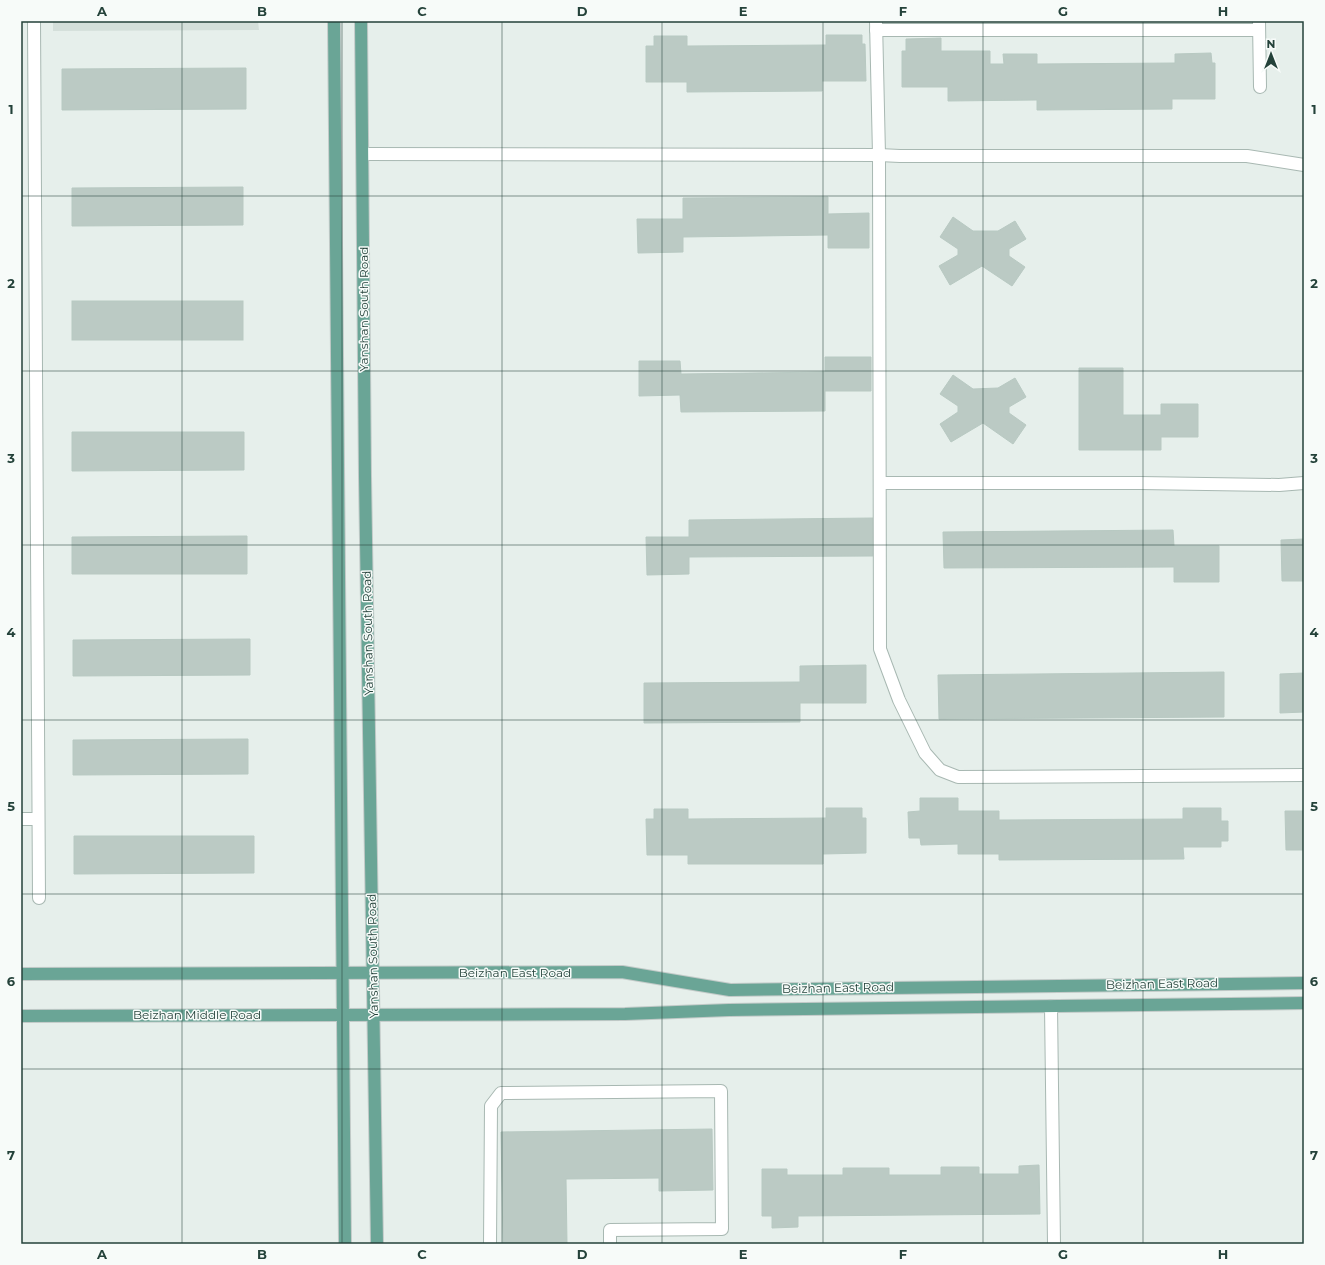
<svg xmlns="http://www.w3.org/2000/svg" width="1325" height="1265" viewBox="0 0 1325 1265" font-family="Montserrat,sans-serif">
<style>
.built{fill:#d4dfda}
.building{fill:#bbcac4;stroke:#b8c9c2}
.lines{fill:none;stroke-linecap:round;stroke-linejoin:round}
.minor-casing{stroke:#a8b8b2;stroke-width:14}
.major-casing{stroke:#c2cac8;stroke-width:14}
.minor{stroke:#fff;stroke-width:12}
.major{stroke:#6aa596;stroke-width:12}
.grid{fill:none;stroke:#24423a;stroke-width:1;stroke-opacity:0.55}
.labels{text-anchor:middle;stroke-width:3;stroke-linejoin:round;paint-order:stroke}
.street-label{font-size:12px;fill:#24423a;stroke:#f7fbf9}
.neatline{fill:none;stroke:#24423a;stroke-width:1.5}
.grid-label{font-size:13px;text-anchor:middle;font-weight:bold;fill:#24423a}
</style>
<rect width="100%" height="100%" fill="#e6efeb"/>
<!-- built -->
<polygon class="built" points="53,21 258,21 259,30 53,31"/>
<!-- building -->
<g class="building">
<polygon points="826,35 862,35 862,44 865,44 866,81 822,81 822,91 687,92 687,82 646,82 646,46 654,46 654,36 687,36 687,46 826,45"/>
<polygon points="941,38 941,51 990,51 990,64 1004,64 1003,54 1037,54 1037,64 1175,63 1175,54 1211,53 1212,63 1215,63 1215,99 1172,99 1172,109 1037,110 1037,100 948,101 948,87 902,87 902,51 906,51 906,39"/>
<polygon points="246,68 246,109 62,110 62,69"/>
<polygon points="243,187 243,225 72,226 72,188"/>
<polygon points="828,197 828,214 869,213 869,248 828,248 828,235 683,237 683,252 638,253 637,219 683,219 683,198"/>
<polygon points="953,217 973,231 998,231 1015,221 1026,239 1009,249 1009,256 1025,267 1012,286 982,266 950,285 939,266 958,255 958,249 940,237"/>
<rect x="72" y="301" width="171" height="39"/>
<polygon points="825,357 871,357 871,391 825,391 825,411 681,412 680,395 639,396 639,361 680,361 681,374 825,372"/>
<polygon points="1079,368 1123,368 1123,415 1161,415 1161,404 1198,404 1198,437 1161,437 1161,450 1079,450"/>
<polygon points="953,375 973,389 998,388 1015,378 1026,397 1009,407 1009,413 1026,425 1013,444 983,423 951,442 940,424 958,412 958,406 940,394"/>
<polygon points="72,432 244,432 244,470 72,471"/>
<polygon points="873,518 873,556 689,557 689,574 647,575 646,537 689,537 689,520"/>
<polygon points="1173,530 1174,546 1219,546 1219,582 1174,582 1174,567 944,568 943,532"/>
<polygon points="247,536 247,574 72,574 72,537"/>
<polygon points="1304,539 1304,581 1282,581 1281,540"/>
<polygon points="250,639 250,675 73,676 73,640"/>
<polygon points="866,665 866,703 800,703 800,722 644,723 644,683 800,682 800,666"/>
<polygon points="1224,672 1224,717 939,719 938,675"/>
<polygon points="1304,673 1304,712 1280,713 1280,674"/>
<polygon points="248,739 248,774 73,775 73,740"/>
<polygon points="920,798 958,798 958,811 999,811 999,820 1183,819 1183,808 1221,808 1221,821 1228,821 1228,841 1221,841 1221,847 1183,847 1184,859 999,860 999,854 958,854 958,844 921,845 920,838 909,838 908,812 920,811"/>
<polygon points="826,808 862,808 862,818 866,818 866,853 823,854 823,864 688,864 688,855 647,855 646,819 654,819 654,809 688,809 688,819 826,818"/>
<polygon points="1285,811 1304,811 1304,850 1286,850"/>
<polygon points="74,836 254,836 254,873 74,874"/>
<polygon points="712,1129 713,1190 659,1191 659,1178 566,1179 567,1244 503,1244 501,1132"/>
<polygon points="1039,1165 1040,1214 798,1216 798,1227 772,1228 772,1216 762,1216 762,1169 787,1169 787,1175 843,1175 843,1168 889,1168 889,1175 941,1175 941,1167 979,1167 979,1174 1019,1174 1019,1166"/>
</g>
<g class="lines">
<!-- minor casing -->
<g class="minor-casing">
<g id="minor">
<polyline points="34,21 39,898"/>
<polyline points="876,21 879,155 880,649 899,700 925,753 940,770 958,777 1304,775"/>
<polyline points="1259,21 1260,87"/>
<polyline points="876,30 1259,30"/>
<polyline points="363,154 879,155 900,156 1247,156 1304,165"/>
<polyline points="880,483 1140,483 1279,485 1304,483"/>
<polyline points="21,819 38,819"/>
<polyline points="1051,1006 1054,1244"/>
<polyline points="490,1244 491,1106 501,1093 721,1091 722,1229 610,1230 610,1244"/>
</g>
</g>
<!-- major casing -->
<g class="major-casing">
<g id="major">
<polyline points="334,21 345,1244"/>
<polyline points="361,21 365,476 377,1244"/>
<polyline points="21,974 622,972 730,990 1304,983"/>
<polyline points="21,1016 625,1014 729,1010 1304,1003"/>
</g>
</g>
<!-- minor -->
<use href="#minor" class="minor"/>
<!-- major -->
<use href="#major" class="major"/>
</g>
<!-- grid -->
<path class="grid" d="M182,21V1244M342,21V1244M502,21V1244M662,21V1244M823,21V1244M983,21V1244M1143,21V1244M21,196H1304M21,371H1304M21,545H1304M21,720H1304M21,894H1304M21,1069H1304"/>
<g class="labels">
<!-- street labels -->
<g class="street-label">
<text transform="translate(364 309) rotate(-90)" y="4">Yanshan South Road</text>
<text transform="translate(368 633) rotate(-91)" y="4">Yanshan South Road</text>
<text transform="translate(373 956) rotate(-91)" y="4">Yanshan South Road</text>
<text x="515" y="977">Beizhan East Road</text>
<text transform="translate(1162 984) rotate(-1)" y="4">Beizhan East Road</text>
<text transform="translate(838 988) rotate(-1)" y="4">Beizhan East Road</text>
<text x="197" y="1019">Beizhan Middle Road</text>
</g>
</g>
<!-- border -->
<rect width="1325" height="1265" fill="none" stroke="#f7fbf9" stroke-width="44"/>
<!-- north arrow -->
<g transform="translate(1271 54)" stroke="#f7fbf9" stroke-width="3" paint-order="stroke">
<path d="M0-3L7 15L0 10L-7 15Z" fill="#24423a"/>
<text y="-6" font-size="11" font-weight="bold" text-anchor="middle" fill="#24423a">N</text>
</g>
<rect x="22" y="22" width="1281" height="1221" class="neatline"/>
<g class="grid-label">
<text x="102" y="16">A</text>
<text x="262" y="16">B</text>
<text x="422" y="16">C</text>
<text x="582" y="16">D</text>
<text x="743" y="16">E</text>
<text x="903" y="16">F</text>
<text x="1063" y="16">G</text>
<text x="1223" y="16">H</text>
<text x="11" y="114">1</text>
<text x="1314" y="114">1</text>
<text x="11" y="288">2</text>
<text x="1314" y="288">2</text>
<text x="11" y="463">3</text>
<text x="1314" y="463">3</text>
<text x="11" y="637">4</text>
<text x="1314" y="637">4</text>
<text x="11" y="811">5</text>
<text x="1314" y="811">5</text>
<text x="11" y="986">6</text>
<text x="1314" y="986">6</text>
<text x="11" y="1160">7</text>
<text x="1314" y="1160">7</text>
<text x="102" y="1259">A</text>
<text x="262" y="1259">B</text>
<text x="422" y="1259">C</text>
<text x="582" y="1259">D</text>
<text x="743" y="1259">E</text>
<text x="903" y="1259">F</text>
<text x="1063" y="1259">G</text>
<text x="1223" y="1259">H</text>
</g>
</svg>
